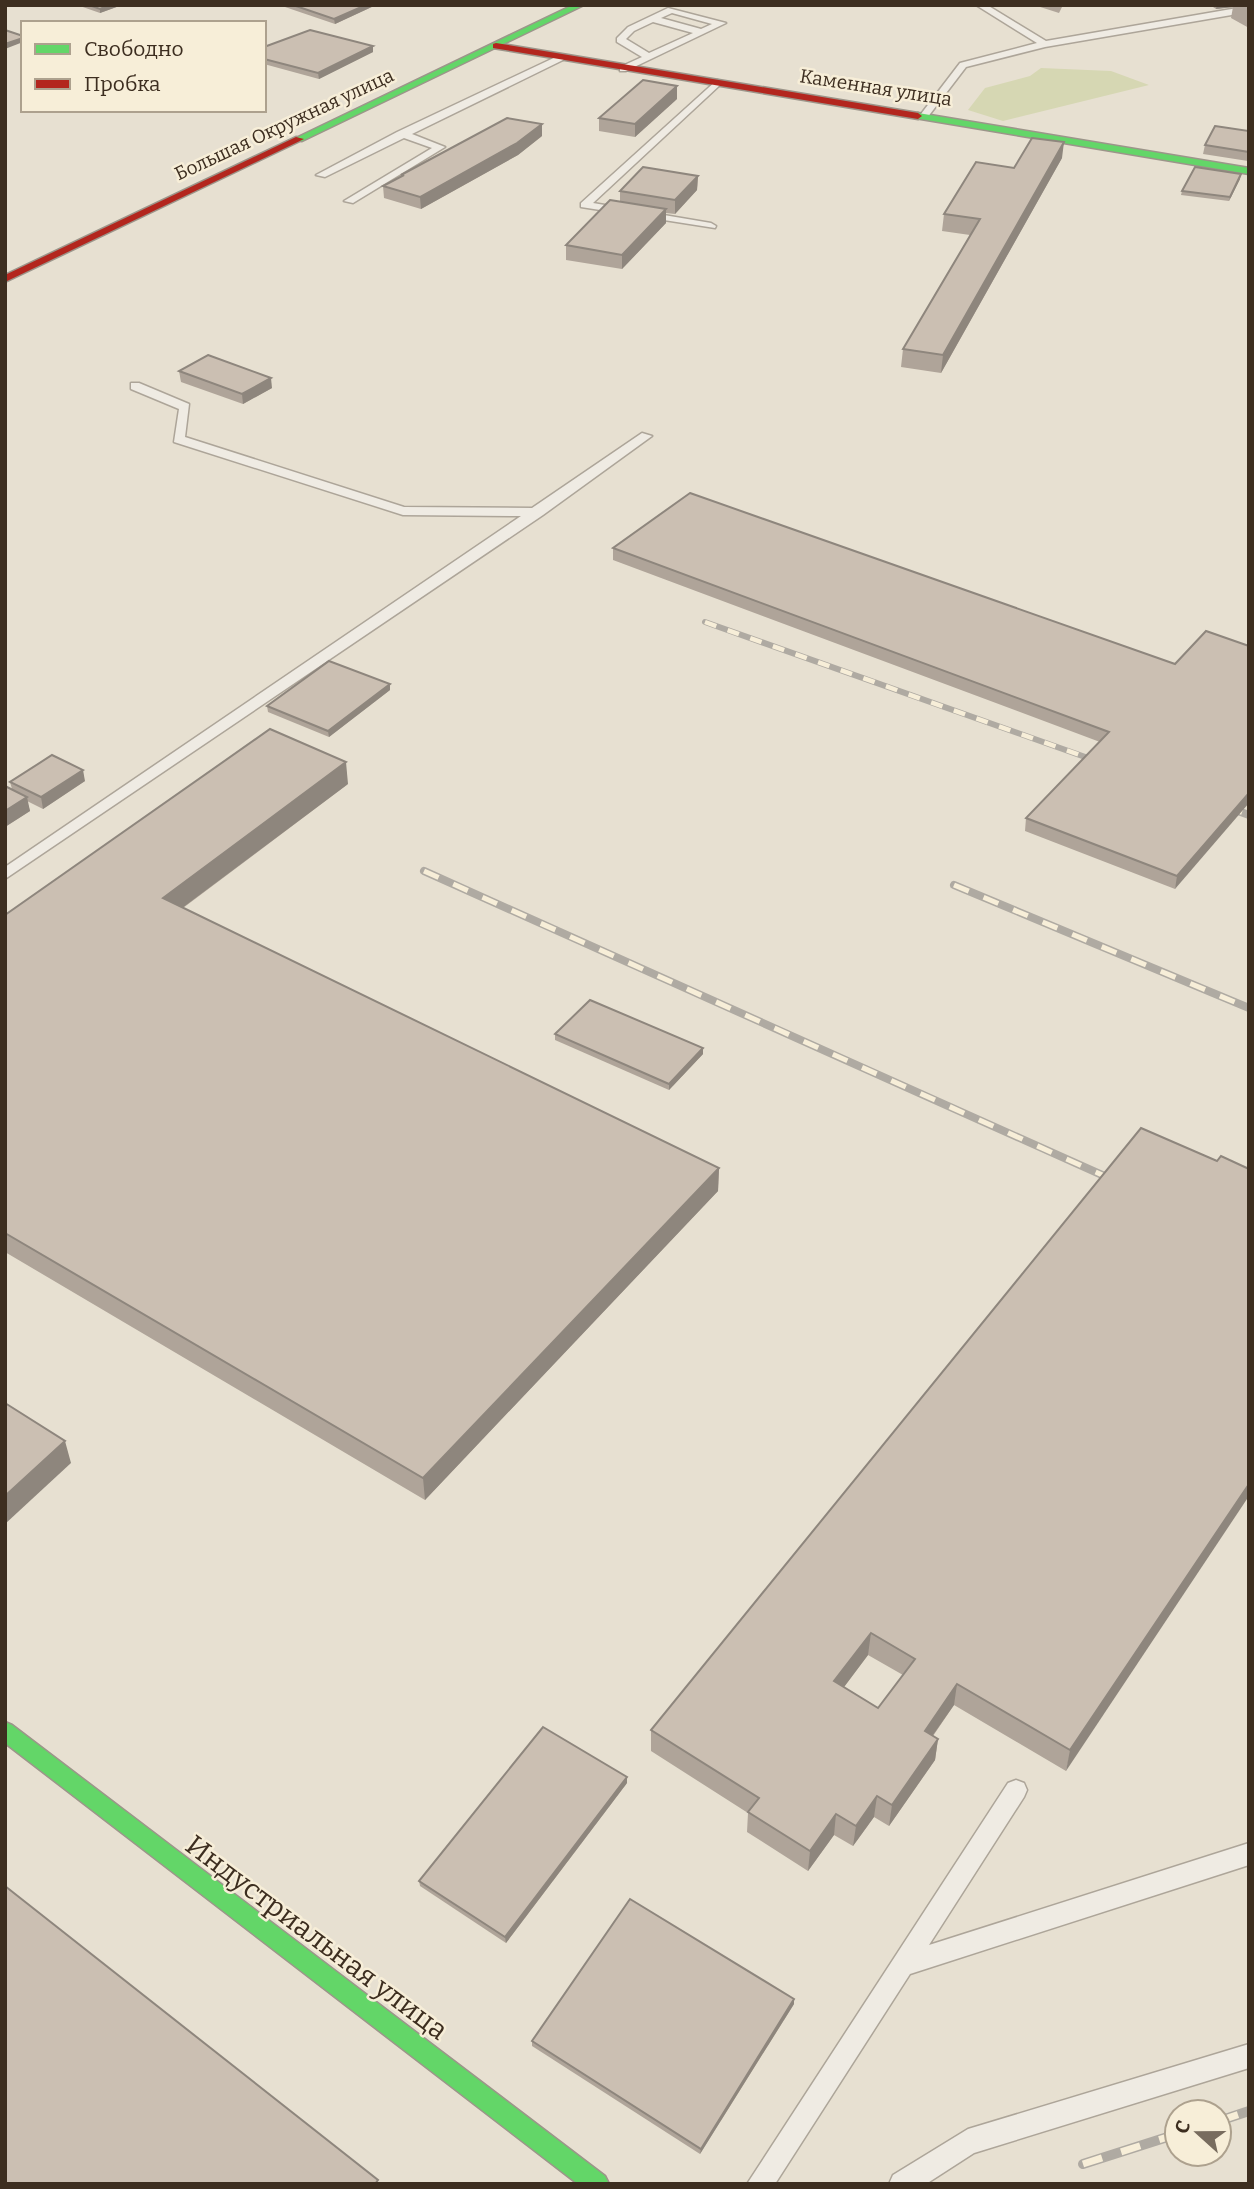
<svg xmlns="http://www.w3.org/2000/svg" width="1254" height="2189" viewBox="0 0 1254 2189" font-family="Bitter,serif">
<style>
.green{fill:#d6d7b3}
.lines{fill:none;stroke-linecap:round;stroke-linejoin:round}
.lane-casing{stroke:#ada599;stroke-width:3}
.fast-casing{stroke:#9c958a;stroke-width:3}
.jam-casing{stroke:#9c958a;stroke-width:3}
.lane{fill:#efebe3;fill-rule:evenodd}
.fast{fill:#63d668;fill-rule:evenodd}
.jam{fill:#b3261e;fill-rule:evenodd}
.rail-far2-casing{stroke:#afaaa2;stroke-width:6}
.rail-far1-casing{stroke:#afaaa2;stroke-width:8}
.rail-casing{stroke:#afaaa2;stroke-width:10}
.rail-far2{stroke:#f7eed8;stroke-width:4.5;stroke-dasharray:12;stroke-linecap:butt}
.rail-far1{stroke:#f7eed8;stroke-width:5;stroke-dasharray:16;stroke-linecap:butt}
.rail{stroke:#f7eed8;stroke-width:7;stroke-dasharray:20;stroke-linecap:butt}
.wall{fill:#afa499;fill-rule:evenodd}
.shaded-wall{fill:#8e867d}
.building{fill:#cbbfb2;stroke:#8e867d;stroke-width:2;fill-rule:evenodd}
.labels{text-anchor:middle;stroke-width:5;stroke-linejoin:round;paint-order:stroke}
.far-street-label{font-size:19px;fill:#3d2e20;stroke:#f7eed8}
.near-street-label{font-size:28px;fill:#3d2e20;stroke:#f7eed8}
</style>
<rect width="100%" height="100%" fill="#e7e0d1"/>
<!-- green -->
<polygon class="green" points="1041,68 1111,71 1149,85 1003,121 968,110 985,88 1030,76"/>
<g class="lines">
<!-- lane casing -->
<g class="lane-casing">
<g id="lane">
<polygon points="976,5 987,5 1046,41 1249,6 1249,12 1045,47 966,67 927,118 921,118 921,114 960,63 1037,43"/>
<path d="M668,8L726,23L626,71H620V67L642,57L617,42V38L628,27ZM672,13L712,24L701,29L661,18ZM653,22L693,33L649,53L626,39L634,31Z"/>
<polygon points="560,55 565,58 563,60 412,134 445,147 353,203 344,201 432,148 404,138 325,177 316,175 397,132"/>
<polygon points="717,80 720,81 720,85 593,203 711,223 716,226 715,228 581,207 581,203"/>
<polygon points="131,383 139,383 189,404 185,437 404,507 532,508 642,433 652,436 543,515 5,879 5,867 521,516 403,515 174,442 179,409 131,389"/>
<polygon points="1016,1780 1024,1783 1027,1790 1024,1797 929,1945 1249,1843 1249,1865 910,1974 775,2184 747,2184 1008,1783"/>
<polygon points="1249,2044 1249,2068 974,2153 926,2184 889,2184 893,2175 968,2129"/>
</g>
</g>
<!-- fast casing -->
<g class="fast-casing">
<g id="fast">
<polygon points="573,5 584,5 302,141 294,139"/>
<polygon points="918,113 1249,168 1249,174 915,118 915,114"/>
<polygon points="5,1722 12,1725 605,2176 609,2184 578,2184 5,1743"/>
</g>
</g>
<!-- jam casing -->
<g class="jam-casing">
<g id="jam">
<polygon points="496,43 918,113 922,116 918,119 493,48 493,44"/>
<polygon points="296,137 304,139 5,282 5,275"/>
</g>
</g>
<!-- lane -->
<use href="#lane" class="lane"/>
<!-- fast -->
<use href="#fast" class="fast"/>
<!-- jam -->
<use href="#jam" class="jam"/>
<!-- rail-far2 casing -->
<g class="rail-far2-casing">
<g id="rail-far2">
<polyline points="705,622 1105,764"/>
<polyline points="1223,806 1232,809"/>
</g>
</g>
<!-- rail-far1 casing -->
<g class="rail-far1-casing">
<g id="rail-far1">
<polyline points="1227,807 1249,815"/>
<polyline points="424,871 1120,1183"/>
<polyline points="954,885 1249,1008"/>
</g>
</g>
<!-- rail casing -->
<g class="rail-casing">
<g id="rail">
<polyline points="1219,2121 1249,2111"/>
<polyline points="1083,2164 1177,2134"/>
</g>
</g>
<!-- rail-far2 -->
<use href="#rail-far2" class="rail-far2"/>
<!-- rail-far1 -->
<use href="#rail-far1" class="rail-far1"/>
<!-- rail -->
<use href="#rail" class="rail"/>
</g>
<!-- wall -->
<g class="wall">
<polygon points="77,5 122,5 100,13"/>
<polygon points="285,5 376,5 335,24 285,7"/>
<polygon points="1034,5 1063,5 1059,13"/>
<polygon points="1210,5 1249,5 1249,28 1231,18 1233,7 1216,9"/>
<polygon points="373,46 373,52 319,79 264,64 264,47"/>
<polygon points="677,99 635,137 599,131 599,118"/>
<polygon points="1249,131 1248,161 1203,154 1205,145"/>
<polygon points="542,136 518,155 421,209 384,198 383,186 402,177 401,175"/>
<polygon points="1062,158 941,373 901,367 903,349 970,235 942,231 944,214 1014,168"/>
<polygon points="698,176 697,190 675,214 666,213 666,223 622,269 566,260 566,245 620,202 620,191"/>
<polygon points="1240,179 1229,201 1181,195 1182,191"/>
<polygon points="179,371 272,388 243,404 181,382"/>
<polygon points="613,548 1175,664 1249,646 1175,889 1025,831 1026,818 1100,742 613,560"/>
<polygon points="390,690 329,737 268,712 267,706"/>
<polygon points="85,781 43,809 27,801 30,811 5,827 5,786 12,789 10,782"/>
<polygon points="348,784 183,908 719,1168 718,1191 425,1500 5,1252 5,915"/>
<polygon points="555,1034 703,1054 669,1090 555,1040"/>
<path d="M1217,1161L1066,1771L954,1705L933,1736L938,1739L935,1760L889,1826L874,1817L853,1846L834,1835L808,1871L747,1832L748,1813L651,1751V1730ZM868,1655L903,1675L878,1708L844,1687Z"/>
<polygon points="627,1783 506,1943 420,1886 419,1881"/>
<polygon points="794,2004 700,2154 532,2046 532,2041"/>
</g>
<!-- shaded-wall -->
<g class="shaded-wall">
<polygon points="109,5 122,5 100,13 100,9"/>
<polygon points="366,5 376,5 335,24 334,19"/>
<polygon points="1217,5 1233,5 1233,7 1216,9"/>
<polygon points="23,38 23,42 5,49 5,44"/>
<polygon points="373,46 373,52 319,79 318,73"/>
<polygon points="677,86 677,99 635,137 635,124"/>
<polygon points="542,124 542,136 518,155 421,209 420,197"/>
<polygon points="1064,142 1062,158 941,373 943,355"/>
<polygon points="1241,174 1240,179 1229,201 1230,197"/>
<polygon points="698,176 697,190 675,214 675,200"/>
<polygon points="666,209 666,223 622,269 622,255"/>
<polygon points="271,378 272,388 243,404 242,394"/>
<polygon points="390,684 390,690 329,737 328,731"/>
<polygon points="346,762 348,784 166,920 163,898"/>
<polygon points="83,770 85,781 43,809 41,797"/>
<polygon points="1249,793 1249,803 1175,889 1177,876"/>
<polygon points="27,797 30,811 5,827 5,811"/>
<polygon points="703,1048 703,1054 669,1090 669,1084"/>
<polygon points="719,1168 718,1191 425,1500 423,1478"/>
<polygon points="65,1441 71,1463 5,1524 5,1496"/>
<polygon points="1249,1484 1249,1496 1066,1771 1070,1750"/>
<polygon points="871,1633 868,1655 832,1703 834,1681"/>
<polygon points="957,1684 954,1705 921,1752 925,1731"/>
<polygon points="938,1739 935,1760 889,1826 892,1805"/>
<polygon points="627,1777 627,1783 506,1943 505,1937"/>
<polygon points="877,1796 874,1817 853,1846 856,1826"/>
<polygon points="836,1814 834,1835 808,1871 810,1851"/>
<polygon points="794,1999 794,2004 700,2154 701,2149"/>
</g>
<!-- building -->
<g class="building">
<polygon points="89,5 109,5 100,9"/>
<polygon points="293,5 366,5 334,19"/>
<polygon points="5,30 23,36 23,38 5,44"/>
<polygon points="310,30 373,46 318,73 264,59 264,47"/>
<polygon points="643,80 677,86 635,124 599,118"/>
<polygon points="507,118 542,124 517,143 420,197 383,186 404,175 401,175"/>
<polygon points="1215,126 1249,131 1249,152 1205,145"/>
<polygon points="1032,138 1064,142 943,355 903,349 980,219 944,214 976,162 1014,168"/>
<polygon points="643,167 698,176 675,200 620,191"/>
<polygon points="1195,167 1241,174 1230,197 1182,191"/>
<polygon points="610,200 666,209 622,255 566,245"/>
<polygon points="208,355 271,378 242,394 179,371"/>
<polygon points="690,493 1175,664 1206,631 1249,646 1249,793 1177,876 1026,818 1109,732 613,548"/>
<polygon points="329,661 390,684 328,731 267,706"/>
<polygon points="270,729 346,762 163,898 719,1168 423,1478 5,1233 5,915"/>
<polygon points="52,755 83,770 41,797 10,782"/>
<polygon points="5,786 27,797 5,811"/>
<polygon points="590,1000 703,1048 669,1084 555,1034"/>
<path d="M1141,1128L1217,1161L1221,1156L1249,1169V1484L1070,1750L957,1684L925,1731L938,1739L892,1805L877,1796L856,1826L836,1814L810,1851L748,1812L759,1798L651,1730ZM871,1633L915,1659L878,1708L834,1681Z"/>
<polygon points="5,1403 65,1441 5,1496"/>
<polygon points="543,1727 627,1777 505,1937 419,1881"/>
<polygon points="5,1886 378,2180 375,2184 5,2184"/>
<polygon points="630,1899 794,1999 701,2149 532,2041"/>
</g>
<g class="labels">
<!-- far-street labels -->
<g class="far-street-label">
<text transform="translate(876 87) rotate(9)" y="7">Каменная улица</text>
<text transform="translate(284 124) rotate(-25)" y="7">Большая Окружная улица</text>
</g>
<!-- near-street labels -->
<g class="near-street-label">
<text transform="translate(317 1937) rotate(37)" y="10">Индустриальная улица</text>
</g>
</g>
<!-- border -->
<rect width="1254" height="2189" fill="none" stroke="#3d2e20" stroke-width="14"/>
<!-- legend -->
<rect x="21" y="21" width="245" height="91" fill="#f7eed8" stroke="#ada18e" stroke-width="2"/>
<rect x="35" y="44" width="35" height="10" fill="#63d668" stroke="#ada18e" stroke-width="2"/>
<text x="84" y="56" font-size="21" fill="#3d2e20">Свободно</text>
<rect x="35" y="79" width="35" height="10" fill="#b3261e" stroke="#ada18e" stroke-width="2"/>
<text x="84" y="91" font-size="21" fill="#3d2e20">Пробка</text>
<!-- north arrow -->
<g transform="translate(1198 2133) rotate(291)"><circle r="33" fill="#f7eed8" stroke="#ada18e" stroke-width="2"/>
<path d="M0-5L12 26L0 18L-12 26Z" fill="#786c5e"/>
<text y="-10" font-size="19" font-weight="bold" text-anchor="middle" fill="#3d2e20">С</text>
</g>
</svg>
